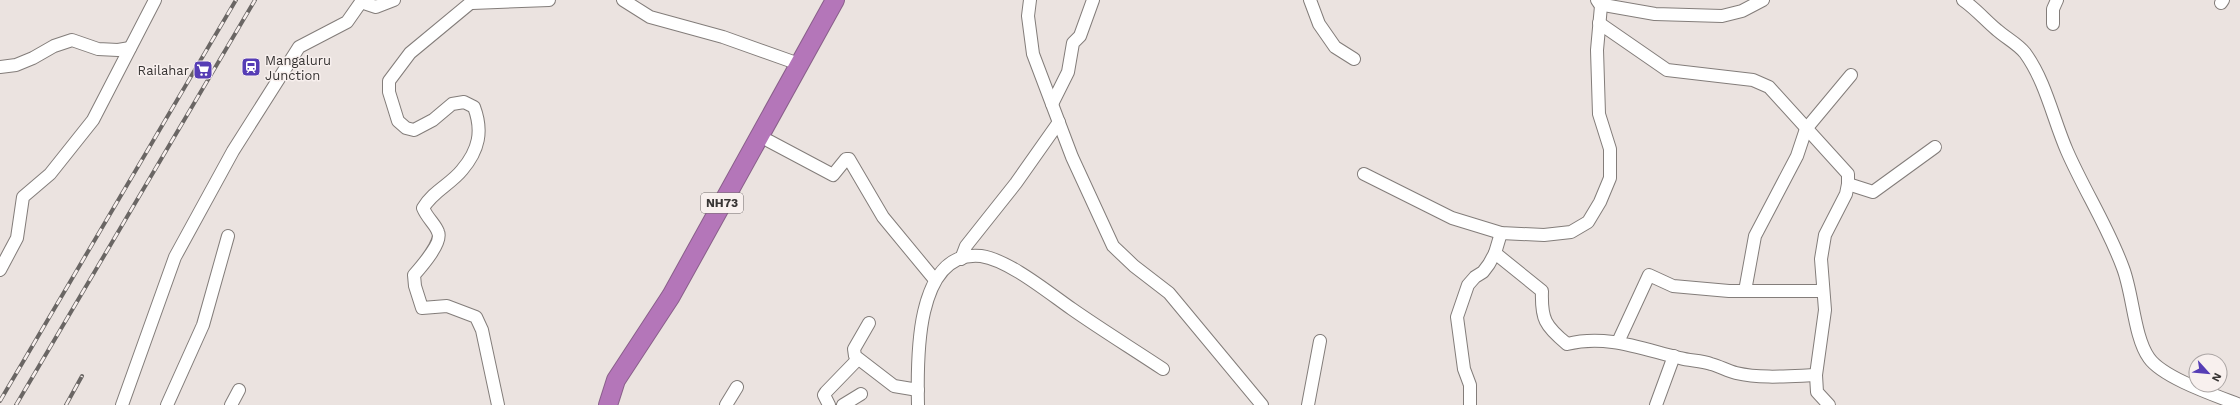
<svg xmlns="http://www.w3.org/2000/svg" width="2240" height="405" viewBox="0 0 2240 405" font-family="'Work Sans',sans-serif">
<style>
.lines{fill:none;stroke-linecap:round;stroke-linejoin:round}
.minor-casing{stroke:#837d7a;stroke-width:14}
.highway-casing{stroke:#895f8a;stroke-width:20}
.minor{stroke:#fff;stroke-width:12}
.highway{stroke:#b476b9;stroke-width:18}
.rail-casing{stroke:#6a6664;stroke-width:4}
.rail{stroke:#f8f0ee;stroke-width:2.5;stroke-dasharray:8;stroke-linecap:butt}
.labels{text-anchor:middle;stroke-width:3;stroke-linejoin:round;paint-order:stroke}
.shield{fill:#f8f0ee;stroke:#726d6c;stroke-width:1}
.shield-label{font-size:12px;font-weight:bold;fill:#383534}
.poi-label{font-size:13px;fill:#383534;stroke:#f8f0ee;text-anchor:start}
</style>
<rect width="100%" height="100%" fill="#ebe3e0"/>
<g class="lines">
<!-- minor casing -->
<g class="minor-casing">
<g id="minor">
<path d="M474,0L410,53L389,81V92L398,121L406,128L414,130L433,120L452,104L464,102L474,107C483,131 479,150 462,170C451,184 433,191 423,208C427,218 436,225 438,232C443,242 421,267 414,275L415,286L422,308L447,306L476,317L482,330L498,405"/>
<polyline points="623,0 650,17 723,37 799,64"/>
<polyline points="1030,0 1028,16 1033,54 1072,157 1113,246 1134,266 1169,293 1262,405"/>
<polyline points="1310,0 1319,24 1335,47 1354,59"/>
<path d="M1963,0C1976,9 1985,20 1997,30C2006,38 2018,44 2025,53C2046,82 2053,119 2067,151C2084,190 2108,227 2123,268C2133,294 2134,337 2149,358C2163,378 2217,396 2240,405"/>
<polyline points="472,3 549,0"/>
<polyline points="2221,3 2223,0"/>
<polyline points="1604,5 1655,14 1722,16 1742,11 1763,0"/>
<polyline points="1599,23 1667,70 1753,80 1769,87 1848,174 1848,184 1846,194 1825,235 1821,259 1825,310 1816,375 1817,392 1829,405"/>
<polyline points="2053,24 2053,9 2057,0"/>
<polyline points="0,67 16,65 33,58 54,46 72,40 98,49 118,50 130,48"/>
<polyline points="1052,104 1068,72 1073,43 1080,36 1093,0"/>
<polyline points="769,141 833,175 846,159 849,159 883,217 935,280"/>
<polyline points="1364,174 1452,218 1501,233 1544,235 1571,232 1588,222 1600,202 1610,178 1610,149 1599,114 1597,50 1601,6 1597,0"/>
<polyline points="1848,184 1873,192 1935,147"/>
<path d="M1495,253L1542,291C1541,319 1545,326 1567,344C1607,334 1642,349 1680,358C1690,361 1701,360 1711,364C1719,366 1728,371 1736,373C1762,379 1790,376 1816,375"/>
<polyline points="961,259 966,246 1016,183 1059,122"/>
<polyline points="0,270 17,238 23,197 50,174 93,120 155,0"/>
<polyline points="1745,291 1755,236 1797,156 1806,129 1851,75"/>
<polyline points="869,323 854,349 855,356 894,386 918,390"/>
<polyline points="1618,342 1649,275 1673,286 1729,291 1822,291"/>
<polyline points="122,405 175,257 233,151 299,47 347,22 361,2 376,7 394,0"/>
<polyline points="167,405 203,325 228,236"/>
<polyline points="231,405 239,390"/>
<polyline points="726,405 737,387"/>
<polyline points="829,405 824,395 826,392 858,359"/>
<polyline points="843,405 861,394"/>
<path d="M918,405C917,363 914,249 981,256C1009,260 1049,293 1072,309C1102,330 1133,349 1163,369"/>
<polyline points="1308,405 1320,341"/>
<polyline points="1470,405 1470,385 1464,369 1457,317 1468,285 1475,277 1483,272 1489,264 1495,253 1501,233"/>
<polyline points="1656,405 1674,356"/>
</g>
</g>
<!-- highway casing -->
<g class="highway-casing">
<polyline id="highway" points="608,405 616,380 671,296 835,0"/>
</g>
<!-- minor -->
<use href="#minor" class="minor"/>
<!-- highway -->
<use href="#highway" class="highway"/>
<!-- rail casing -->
<g class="rail-casing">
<g id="rail">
<polyline points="0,401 236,0"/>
<polyline points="16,405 255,0"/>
<polyline points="66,405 82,376"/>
</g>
</g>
<!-- rail -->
<use href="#rail" class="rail"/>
</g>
<!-- icons -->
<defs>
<g id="station-square" transform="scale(1)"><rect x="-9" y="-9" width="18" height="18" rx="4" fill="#563db5" stroke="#f8f0ee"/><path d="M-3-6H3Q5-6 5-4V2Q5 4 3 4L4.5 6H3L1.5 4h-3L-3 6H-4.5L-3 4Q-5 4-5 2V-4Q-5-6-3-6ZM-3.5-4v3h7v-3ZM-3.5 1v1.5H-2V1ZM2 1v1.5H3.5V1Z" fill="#fff"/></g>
<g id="supermarket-square" transform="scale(1)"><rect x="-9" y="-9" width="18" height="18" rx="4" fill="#563db5" stroke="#f8f0ee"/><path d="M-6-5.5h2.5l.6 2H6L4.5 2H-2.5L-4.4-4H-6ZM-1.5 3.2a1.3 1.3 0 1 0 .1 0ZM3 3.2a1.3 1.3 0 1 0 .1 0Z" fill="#fff"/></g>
</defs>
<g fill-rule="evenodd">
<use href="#station-square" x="251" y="67"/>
<use href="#supermarket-square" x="203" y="70"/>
</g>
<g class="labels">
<!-- shield labels -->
<rect class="shield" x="701" y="193" width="42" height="20" rx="3"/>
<g class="shield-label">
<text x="722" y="207">NH73</text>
</g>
<!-- poi labels -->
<g class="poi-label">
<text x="265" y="65">Mangaluru<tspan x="265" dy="15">Junction</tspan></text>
<text x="189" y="75" text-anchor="end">Railahar</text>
</g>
</g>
<!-- north arrow -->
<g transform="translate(2208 373) rotate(117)"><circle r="19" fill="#f8f0ee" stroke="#aba5a4"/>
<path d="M0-3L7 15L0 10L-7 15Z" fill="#563db5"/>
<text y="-6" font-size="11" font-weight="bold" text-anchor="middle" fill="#383534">N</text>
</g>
</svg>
